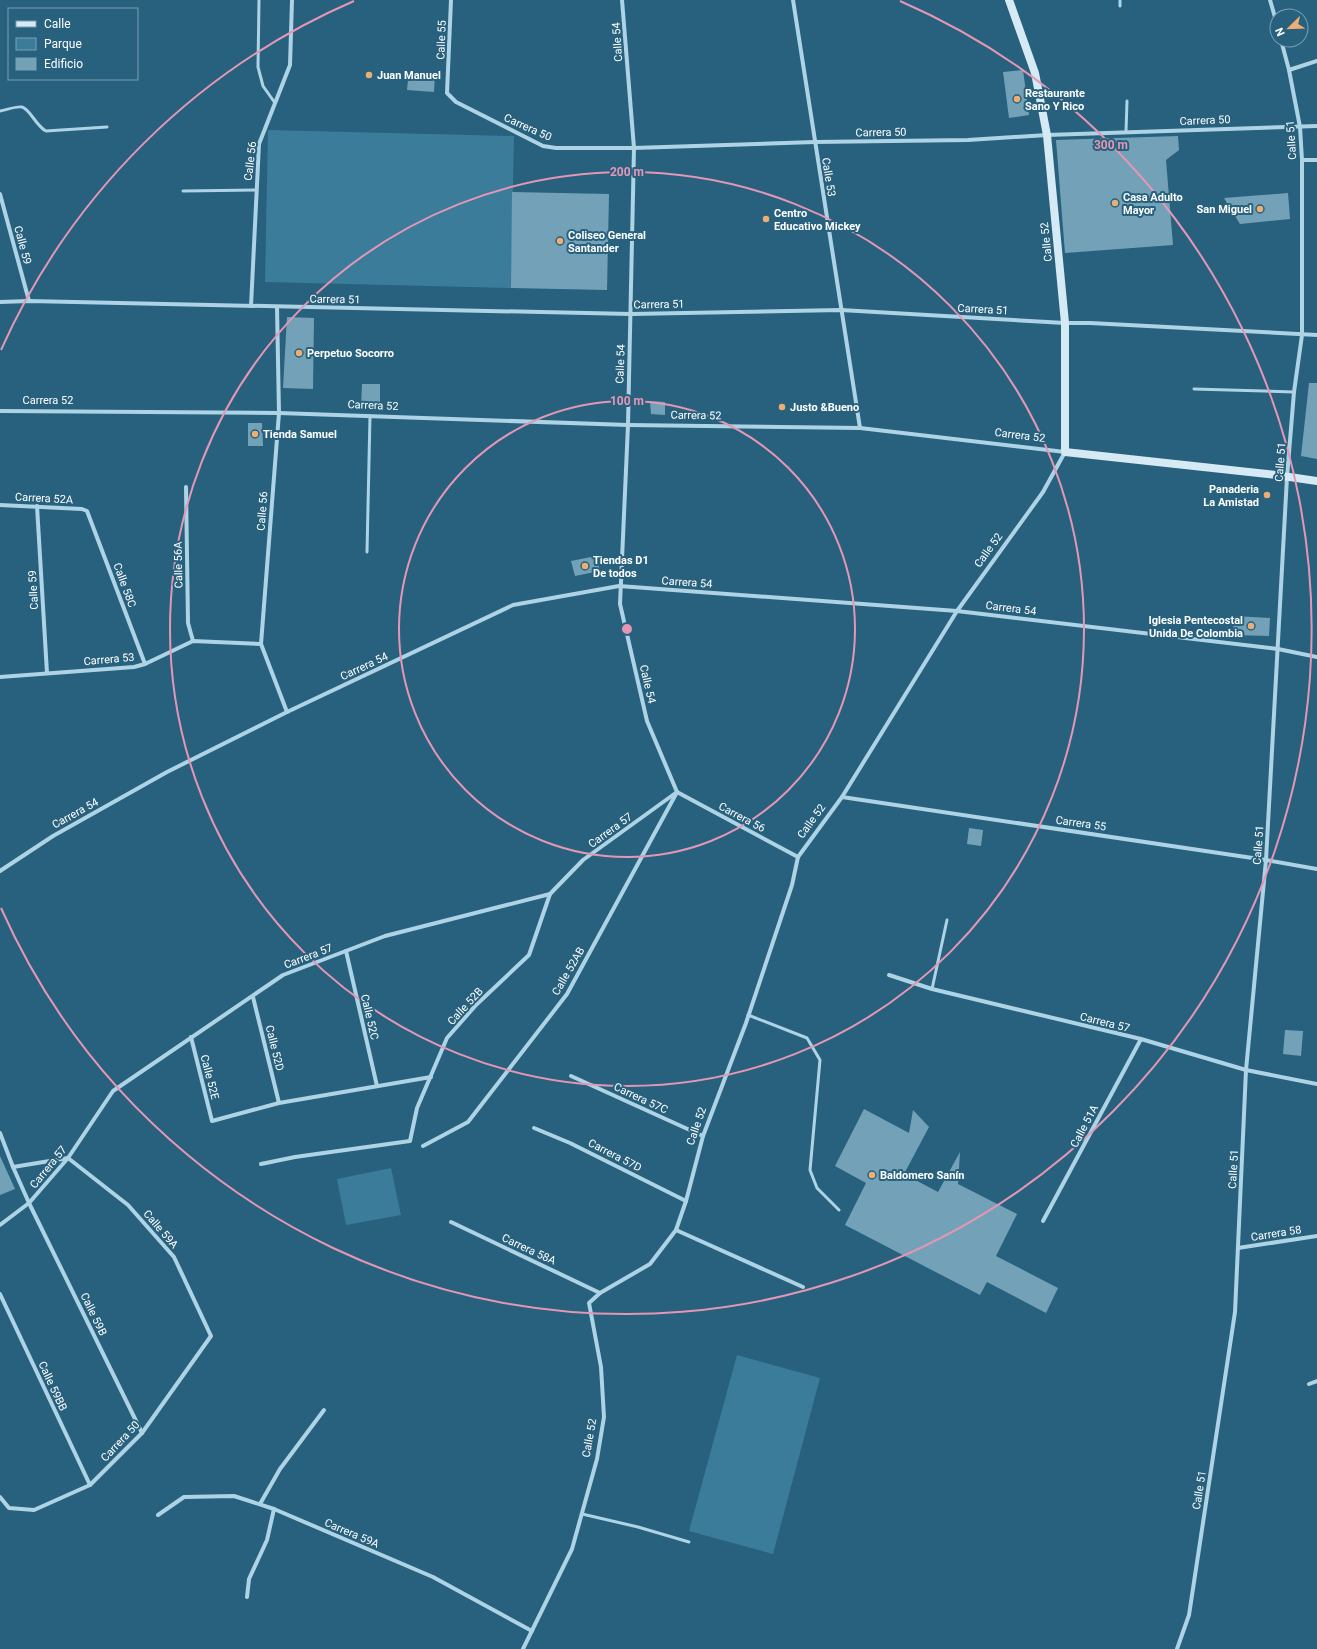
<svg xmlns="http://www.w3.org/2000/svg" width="1317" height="1649" viewBox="0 0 1317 1649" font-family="Roboto,sans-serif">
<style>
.green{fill:#3b7c9b}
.building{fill:#73a2b8}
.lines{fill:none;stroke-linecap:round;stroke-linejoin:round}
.lane{stroke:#add3e5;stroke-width:3}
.street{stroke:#add3e5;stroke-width:4}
.secondary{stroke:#d6eaf5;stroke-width:8}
.ring{fill:none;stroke:#e497b5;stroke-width:2}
.poi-dot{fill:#edae73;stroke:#27617e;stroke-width:1.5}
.labels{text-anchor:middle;stroke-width:4;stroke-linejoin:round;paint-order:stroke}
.street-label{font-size:11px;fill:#fff;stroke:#27617e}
.poi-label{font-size:11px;font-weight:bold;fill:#fff;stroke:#27617e;text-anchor:start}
.centre{fill:#e497b5;stroke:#27617e;stroke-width:2}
.ring-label{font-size:12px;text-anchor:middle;font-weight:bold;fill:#e497b5;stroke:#27617e;stroke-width:4;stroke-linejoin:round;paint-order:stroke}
</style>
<rect width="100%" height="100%" fill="#27617e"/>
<!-- green -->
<g class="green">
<polygon points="268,130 514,136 511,288 265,282"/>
<polygon points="391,1168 401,1215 346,1225 337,1179"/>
<polygon points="737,1355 820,1378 773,1554 689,1531"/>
</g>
<!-- building -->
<g class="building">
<polygon points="1023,70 1029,115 1009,118 1003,72"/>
<polygon points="409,71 435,73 434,92 407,90"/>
<polygon points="1178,136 1179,150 1166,160 1173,245 1065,253 1056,140"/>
<polygon points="512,192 609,194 607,290 511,288"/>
<polygon points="1288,193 1290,219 1240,224 1224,198"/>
<polygon points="287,317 314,318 313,389 283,388"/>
<polygon points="1309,383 1317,383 1317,459 1301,456"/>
<polygon points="362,384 380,384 380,406 361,406"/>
<polygon points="650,401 665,402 665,415 651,414"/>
<polygon points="248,423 262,423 263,446 248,446"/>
<polygon points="596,556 600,571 575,576 571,561"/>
<polygon points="1234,616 1270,618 1269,636 1233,635"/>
<polygon points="969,828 983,830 981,846 967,844"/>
<polygon points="1285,1030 1303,1031 1301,1056 1283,1054"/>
<polygon points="864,1109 909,1133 913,1110 929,1127 904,1174 938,1192 960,1152 958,1184 1017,1214 996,1256 1058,1288 1046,1313 987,1282 980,1295 845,1225 866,1183 835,1166"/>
<polygon points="0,1156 15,1189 0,1195"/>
</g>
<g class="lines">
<!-- lane -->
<g class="lane">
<polyline points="259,0 258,67 263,86 275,103"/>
<polyline points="1120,0 1120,6"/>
<path d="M0,111C6,110 16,106 22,107C30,109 36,126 46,131L107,127"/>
<polyline points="1126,132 1127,101"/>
<polyline points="183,191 256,190"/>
<polyline points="1194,389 1294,392"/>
<polyline points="367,552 370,416"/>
<polyline points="932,989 947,920"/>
<polyline points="748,1015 807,1038 820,1060 810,1170 817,1188 839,1210"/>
<polyline points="582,1514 638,1527 689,1542"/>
</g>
<!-- street -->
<g class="street">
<polyline points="451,0 447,93 456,102 543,146 556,148 634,148 815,142 968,140 1047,135 1317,126"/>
<polyline points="622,0 634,148 628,425 620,604 647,721 677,792"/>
<polyline points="793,0 860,428"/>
<polyline points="1270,0 1277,24"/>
<polyline points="1289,70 1317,61"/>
<polyline points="1302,160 1317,160"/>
<polyline points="0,194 29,301"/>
<polyline points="0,302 29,301 631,314 841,310 1065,323 1090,323 1317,335"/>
<polyline points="251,306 259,144 290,65 292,0"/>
<polyline points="277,307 279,413 261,644 287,712"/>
<polyline points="0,411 279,413 628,425 860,428 1065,452 1043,492 957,611 842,797 798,857 792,885 746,1023 703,1136 686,1201 676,1230 650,1264 600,1293 589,1303 601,1367 604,1417 597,1459 572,1549 523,1649"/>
<polyline points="186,487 188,623 193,641"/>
<polyline points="0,505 82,509 87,511 145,664"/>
<polyline points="37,506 47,673"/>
<polyline points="0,677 134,667 145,664 193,641 261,644"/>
<polyline points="677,792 798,857"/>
<polyline points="842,797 1266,860 1317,869"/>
<polyline points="0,871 53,836 167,772 287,712 513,605 619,586 957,611 1278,649 1317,657"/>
<polyline points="346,951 377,1086"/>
<polyline points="889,975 932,989 1141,1039 1246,1070 1317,1084"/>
<polyline points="253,997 279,1103"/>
<polyline points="191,1037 212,1121 279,1103 431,1077"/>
<polyline points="571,1076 703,1136"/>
<polyline points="534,1128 570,1143 686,1201"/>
<polyline points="0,1133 13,1167 29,1203 142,1433"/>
<polyline points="423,1146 468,1122 567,994 676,794"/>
<polyline points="261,1164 295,1157 410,1141 417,1108 447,1038 476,1005 529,955 550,894"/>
<polyline points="1043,1221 1141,1039"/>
<polyline points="451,1222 600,1293"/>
<polyline points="0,1225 29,1203 68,1158 113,1091 283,975 385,936 550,894 583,860 677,792"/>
<polyline points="676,1230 803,1287"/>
<polyline points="1238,1248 1317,1236"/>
<polyline points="0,1294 90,1485"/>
<polyline points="1309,1384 1317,1381"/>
<polyline points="0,1497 9,1508 34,1510 90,1485 142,1433 211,1336 174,1257 128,1205 68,1158 13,1167"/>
<polyline points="260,1504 280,1469 324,1410"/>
<polyline points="158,1515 184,1497 234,1496 274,1509 433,1577 532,1631"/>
<polyline points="247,1597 249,1579 267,1540 274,1509"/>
<polyline points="1177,1649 1189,1615 1235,1312 1246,1070 1266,860 1287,477 1294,392 1302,335 1302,160 1300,127 1289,70 1281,40"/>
</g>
<!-- secondary -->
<polyline class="secondary" points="1009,0 1035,73 1047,135 1065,323 1065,452 1276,475 1317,481"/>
</g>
<!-- distance rings -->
<g class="ring">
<circle cx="627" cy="629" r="228"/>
<circle cx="627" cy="629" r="457"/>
<path d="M1 350A685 685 0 0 1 354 1M900 1A685 685 0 1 1 1 908"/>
</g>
<!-- markers -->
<g class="poi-dot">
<circle cx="369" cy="75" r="4"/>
<circle cx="1017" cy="99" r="4"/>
<circle cx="1115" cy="203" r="4"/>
<circle cx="1260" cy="209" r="4"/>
<circle cx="766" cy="219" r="4"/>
<circle cx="560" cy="241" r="4"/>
<circle cx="299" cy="353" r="4"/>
<circle cx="782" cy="407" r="4"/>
<circle cx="255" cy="434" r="4"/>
<circle cx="1267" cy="495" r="4"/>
<circle cx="585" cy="566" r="4"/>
<circle cx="1251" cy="626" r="4"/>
<circle cx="872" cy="1175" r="4"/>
</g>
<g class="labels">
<!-- street labels -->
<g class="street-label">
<text transform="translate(441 40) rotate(-88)" y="4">Calle 55</text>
<text transform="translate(617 42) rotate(-94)" y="4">Calle 54</text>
<text transform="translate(1205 120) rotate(-2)" y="4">Carrera 50</text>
<text transform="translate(528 127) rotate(24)" y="4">Carrera 50</text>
<text transform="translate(881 132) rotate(-1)" y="4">Carrera 50</text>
<text transform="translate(1291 140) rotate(-94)" y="4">Calle 51</text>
<text transform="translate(250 161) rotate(-83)" y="4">Calle 56</text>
<text transform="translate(829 177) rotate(81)" y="4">Calle 53</text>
<text transform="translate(1046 242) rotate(-96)" y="4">Calle 52</text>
<text transform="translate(23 245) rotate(75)" y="4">Calle 59</text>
<text transform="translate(335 299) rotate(1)" y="4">Carrera 51</text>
<text transform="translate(659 304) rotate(-1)" y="4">Carrera 51</text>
<text transform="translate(983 309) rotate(3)" y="4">Carrera 51</text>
<text transform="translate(620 364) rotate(-88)" y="4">Calle 54</text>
<text x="48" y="404">Carrera 52</text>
<text transform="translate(373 405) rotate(2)" y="4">Carrera 52</text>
<text transform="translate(696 415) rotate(1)" y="4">Carrera 52</text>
<text transform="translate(1020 435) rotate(7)" y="4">Carrera 52</text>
<text transform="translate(1280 462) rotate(-86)" y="4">Calle 51</text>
<text transform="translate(44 498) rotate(3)" y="4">Carrera 52A</text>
<text transform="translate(262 511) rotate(-86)" y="4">Calle 56</text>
<text transform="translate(988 550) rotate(-54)" y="4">Calle 52</text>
<text transform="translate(178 565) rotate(-91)" y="4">Calle 56A</text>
<text transform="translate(687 582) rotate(4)" y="4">Carrera 54</text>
<text transform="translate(125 585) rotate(70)" y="4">Calle 58C</text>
<text transform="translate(33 590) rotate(-93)" y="4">Calle 59</text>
<text transform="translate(1011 608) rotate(7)" y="4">Carrera 54</text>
<text transform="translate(109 659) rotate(-5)" y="4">Carrera 53</text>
<text transform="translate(364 666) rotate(-25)" y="4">Carrera 54</text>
<text transform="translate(648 684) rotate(77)" y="4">Calle 54</text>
<text transform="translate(75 813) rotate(-29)" y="4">Carrera 54</text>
<text transform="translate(742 817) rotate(28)" y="4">Carrera 56</text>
<text transform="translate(811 821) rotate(-54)" y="4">Calle 52</text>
<text transform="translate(1081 823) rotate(8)" y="4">Carrera 55</text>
<text transform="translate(610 830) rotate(-36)" y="4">Carrera 57</text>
<text transform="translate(1258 845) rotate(-86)" y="4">Calle 51</text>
<text transform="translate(308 956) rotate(-21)" y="4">Carrera 57</text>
<text transform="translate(568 971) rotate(-60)" y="4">Calle 52AB</text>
<text transform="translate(465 1006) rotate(-47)" y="4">Calle 52B</text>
<text transform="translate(370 1017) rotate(77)" y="4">Calle 52C</text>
<text transform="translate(1105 1022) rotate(14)" y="4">Carrera 57</text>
<text transform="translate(275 1048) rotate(76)" y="4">Calle 52D</text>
<text transform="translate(210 1077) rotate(76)" y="4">Calle 52E</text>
<text transform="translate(641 1098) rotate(25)" y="4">Carrera 57C</text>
<text transform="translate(696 1126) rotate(-71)" y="4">Calle 52</text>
<text transform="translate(1084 1126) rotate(-62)" y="4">Calle 51A</text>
<text transform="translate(615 1155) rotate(27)" y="4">Carrera 57D</text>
<text transform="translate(48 1167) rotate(-51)" y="4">Carrera 57</text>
<text transform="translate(1233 1169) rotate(-87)" y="4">Calle 51</text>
<text transform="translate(161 1229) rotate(49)" y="4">Calle 59A</text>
<text transform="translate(1276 1233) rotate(-9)" y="4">Carrera 58</text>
<text transform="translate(529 1249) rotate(25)" y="4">Carrera 58A</text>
<text transform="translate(94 1314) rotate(64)" y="4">Calle 59B</text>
<text transform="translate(53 1386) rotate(65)" y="4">Calle 59BB</text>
<text transform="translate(589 1438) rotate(-80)" y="4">Calle 52</text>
<text transform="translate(120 1441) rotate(-47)" y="4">Carrera 50</text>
<text transform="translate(1199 1490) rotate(-81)" y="4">Calle 51</text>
<text transform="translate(352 1533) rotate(23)" y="4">Carrera 59A</text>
</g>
<!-- poi labels -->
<g class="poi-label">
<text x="377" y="79">Juan Manuel</text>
<text x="1025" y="97">Restaurante<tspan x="1025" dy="13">Sano Y Rico</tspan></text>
<text x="1123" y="201">Casa Adulto<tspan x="1123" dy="13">Mayor</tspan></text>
<text x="1252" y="213" text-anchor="end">San Miguel</text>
<text x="774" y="217">Centro<tspan x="774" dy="13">Educativo Mickey</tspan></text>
<text x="568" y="239">Coliseo General<tspan x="568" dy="13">Santander</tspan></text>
<text x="307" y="357">Perpetuo Socorro</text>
<text x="790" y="411">Justo &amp;Bueno</text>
<text x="263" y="438">Tienda Samuel</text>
<text x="1259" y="493" text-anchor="end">Panaderia<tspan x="1259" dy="13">La Amistad</tspan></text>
<text x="593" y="564">Tiendas D1<tspan x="593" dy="13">De todos</tspan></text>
<text x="1243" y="624" text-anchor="end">Iglesia Pentecostal<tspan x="1243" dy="13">Unida De Colombia</tspan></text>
<text x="880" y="1179">Baldomero Sanín</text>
</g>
</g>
<circle cx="627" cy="629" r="6" class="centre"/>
<g class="ring-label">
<text x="1111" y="149">300 m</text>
<text x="627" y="176">200 m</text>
<text x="627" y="405">100 m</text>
</g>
<!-- legend -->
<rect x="8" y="8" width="130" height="72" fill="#27617e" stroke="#7da0b2"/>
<rect x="16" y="21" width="20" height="6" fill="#d6eaf5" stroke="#7da0b2"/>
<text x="44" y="28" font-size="12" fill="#ffffff">Calle</text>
<rect x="16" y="38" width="20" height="12" fill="#3b7c9b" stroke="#7da0b2"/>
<text x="44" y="48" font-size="12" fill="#ffffff">Parque</text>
<rect x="16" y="58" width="20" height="12" fill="#73a2b8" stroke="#7da0b2"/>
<text x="44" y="68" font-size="12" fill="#ffffff">Edificio</text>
<!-- north arrow -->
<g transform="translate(1289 28) rotate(247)"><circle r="19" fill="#27617e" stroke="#7da0b2"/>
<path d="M0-3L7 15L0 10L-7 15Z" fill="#edae73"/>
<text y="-6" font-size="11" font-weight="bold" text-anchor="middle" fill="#ffffff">N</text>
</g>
</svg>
